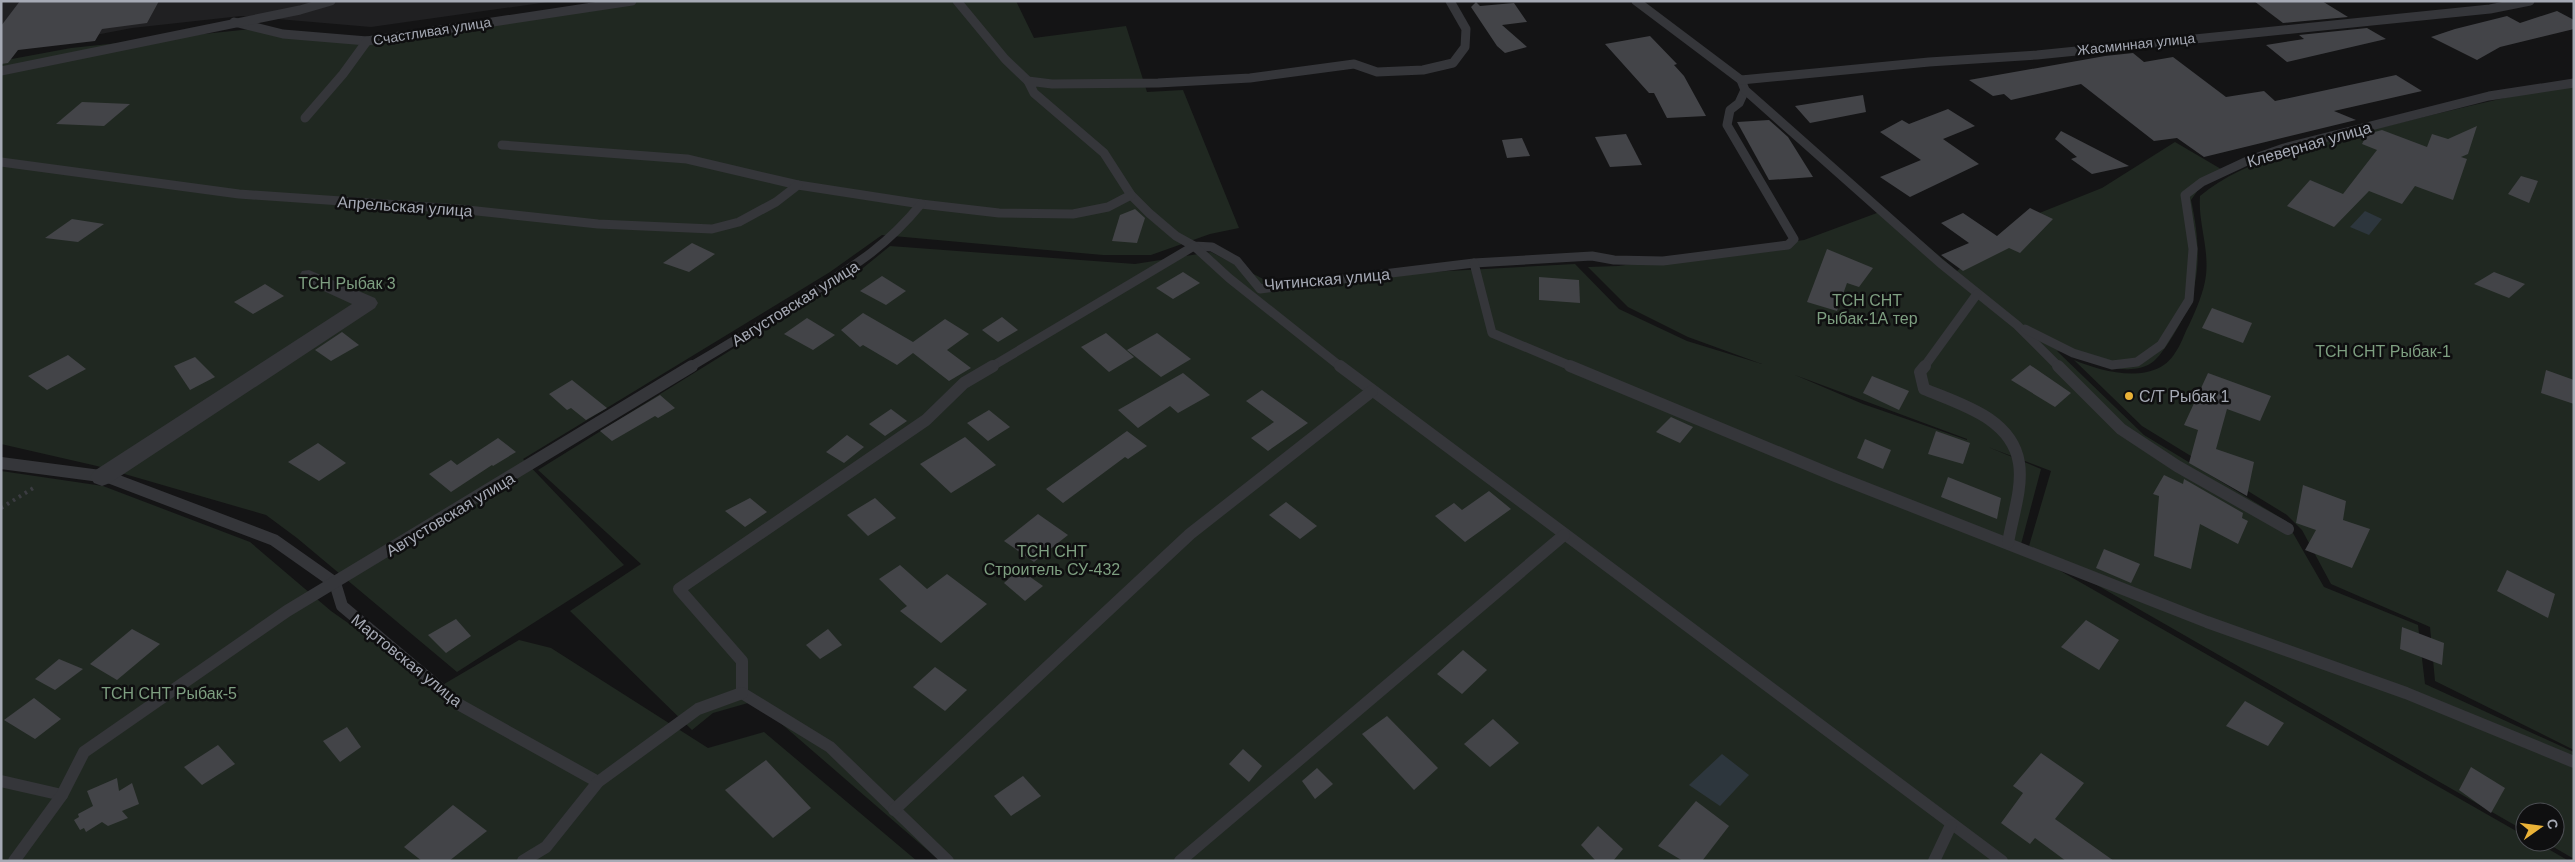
<svg xmlns="http://www.w3.org/2000/svg" width="2575" height="862" viewBox="0 0 2575 862" font-family="Helvetica,sans-serif">
<style>
.built{fill:#202022}
.green{fill:#202821;fill-rule:evenodd}
.water{fill:#2d363d}
.building{fill:#434448}
.lines{fill:none;stroke-linecap:round;stroke-linejoin:round}
.path{stroke:#3b3c41;stroke-width:4;stroke-dasharray:2.5 4.5;stroke-linecap:butt}
.service-far1{stroke:#35363a;stroke-width:9}
.service{stroke:#35363a;stroke-width:12}
.minor{fill:#35363a;fill-rule:evenodd}
.poi-dot{fill:#eab237;stroke:#0f0f10;stroke-width:2}
.labels{text-anchor:middle;stroke-width:5;stroke-linejoin:round;paint-order:stroke}
.far-street-label{font-size:14px;fill:#a6aab5;stroke:#0f0f10}
.street-label{font-size:16px;fill:#a6aab5;stroke:#0f0f10}
.park-label{font-size:16px;fill:#7e9f81;stroke:#0f0f10}
.poi-label{font-size:16px;fill:#a6aab5;stroke:#0f0f10;text-anchor:start}
</style>
<rect width="100%" height="100%" fill="#141415"/>
<!-- built -->
<polygon class="built" points="1,1 555,1 371,27 241,16 132,28 1,53"/>
<!-- green -->
<g class="green">
<polygon points="616,1 1016,1 1034,38 1126,26 1147,92 1183,90 1239,228 1210,234 1151,255 1103,255 882,235 830,272 523,459 624,565 457,672 297,538 266,515 97,466 1,444 1,61 71,48 251,29 363,37"/>
<path d="M2574,84V750L2435,681L2430,627L2331,584L2302,530L2287,515L2142,426L2074,360C2102,372 2155,386 2175,353C2181,345 2184,334 2189,325C2196,310 2204,292 2206,275C2209,247 2198,222 2200,196C2247,156 2332,139 2391,125C2452,110 2512,95 2574,84Z"/>
<path d="M2175,142L2221,169L2198,190L2191,200C2203,256 2201,294 2169,342C2158,358 2152,368 2131,369C2104,371 2082,355 2057,351L2144,435L2286,521L2324,587L2418,625L2425,684L2574,752V859L2545,842H2555V812H2525V831L2029,546L2051,471L1988,447L2041,469L2020,548L2525,836V842H2536L2569,861H940L755,701L713,713L692,730L570,611L641,564L538,470L863,268L890,246L1135,264L1211,252L1267,281L1575,264L1619,309L1687,341L1762,364L1688,337L1628,307L1588,267L1618,266L1804,240L1885,210L1957,271L2017,222L2102,188ZM1795,375L1967,439V440L1863,404Z"/>
<polygon points="1,471 103,486 250,542 331,611 439,687 519,640 551,648 708,748 764,732 917,861 1,861"/>
</g>
<!-- water -->
<g class="water">
<polygon points="2365,211 2382,219 2369,235 2350,227"/>
<polygon points="1722,754 1749,775 1720,806 1689,785"/>
</g>
<!-- building -->
<g class="building">
<polygon points="20,1 159,1 147,23 102,29 95,41 18,50 8,63 1,64 1,26"/>
<polygon points="2254,1 2322,1 2348,17 2283,23"/>
<polygon points="1476,2 1480,6 1514,3 1527,22 1502,25 1527,47 1505,53 1497,46 1471,7"/>
<polygon points="2557,11 2574,20 2574,29 2500,47 2477,60 2431,37 2455,29 2507,16 2520,23"/>
<polygon points="2367,28 2386,39 2287,62 2266,45 2304,39 2299,35"/>
<polygon points="1650,36 1677,64 1674,65 1684,76 1706,116 1667,118 1654,93 1649,93 1605,44"/>
<polygon points="2133,53 2144,62 2173,57 2226,97 2264,91 2275,101 2396,75 2422,91 2334,111 2356,120 2204,157 2177,138 2154,141 2081,84 2011,100 2004,94 1993,96 1969,80 2105,56"/>
<polygon points="1863,95 1866,112 1810,123 1795,106"/>
<polygon points="82,102 130,104 104,126 56,124"/>
<polygon points="1948,109 1975,126 1943,139 1979,164 1910,197 1880,177 1921,160 1880,132 1902,120 1909,124"/>
<polygon points="1769,120 1788,137 1813,177 1769,180 1737,122"/>
<polygon points="2477,126 2468,154 2461,157 2467,159 2453,200 2415,186 2402,204 2369,191 2334,227 2287,206 2310,180 2343,194 2377,150 2362,144 2367,134 2382,130 2427,147 2432,134 2448,139"/>
<polygon points="2061,131 2129,166 2092,174 2071,159 2077,157 2055,139"/>
<polygon points="1626,134 1642,165 1610,167 1595,137"/>
<polygon points="1522,138 1530,156 1507,158 1502,140"/>
<polygon points="2521,176 2538,181 2529,203 2508,194"/>
<polygon points="2030,208 2053,219 2020,253 2009,248 1963,271 1941,255 1969,243 1941,223 1963,213 1997,236"/>
<polygon points="1135,209 1145,218 1137,243 1112,241 1120,215"/>
<polygon points="72,219 104,224 78,242 45,238"/>
<polygon points="692,243 715,254 689,272 663,263"/>
<polygon points="1827,249 1873,268 1859,287 1847,283 1837,311 1807,302"/>
<polygon points="1183,272 1200,283 1173,299 1156,288"/>
<polygon points="2494,272 2525,284 2509,298 2474,284"/>
<polygon points="882,276 906,291 886,305 860,291"/>
<polygon points="1539,277 1579,280 1580,303 1539,300"/>
<polygon points="265,284 284,296 253,314 234,302"/>
<polygon points="2212,308 2252,323 2243,343 2202,328"/>
<polygon points="863,313 913,342 945,319 969,334 947,350 971,368 949,381 913,353 897,365 863,345 860,347 841,330"/>
<polygon points="1002,317 1018,330 998,342 982,330"/>
<polygon points="807,318 835,335 813,350 784,334"/>
<polygon points="342,332 359,345 331,361 315,350"/>
<polygon points="1106,333 1134,357 1109,372 1081,347"/>
<polygon points="1157,333 1191,359 1161,377 1127,350"/>
<polygon points="68,355 86,369 47,390 28,376"/>
<polygon points="195,357 215,377 190,390 174,366"/>
<polygon points="2030,365 2071,393 2055,407 2011,380"/>
<polygon points="2546,370 2574,380 2574,404 2541,393"/>
<polygon points="1183,373 1210,395 1178,413 1170,406 1138,428 1118,410"/>
<polygon points="2208,373 2271,396 2260,421 2227,409 2216,449 2254,462 2247,496 2189,463 2198,430 2184,425"/>
<polygon points="1872,376 1909,391 1899,410 1863,393"/>
<polygon points="572,380 607,408 586,420 571,408 567,410 549,394"/>
<polygon points="1262,390 1308,423 1268,451 1251,438 1274,422 1246,401"/>
<polygon points="660,395 675,408 658,418 655,416 612,441 600,431"/>
<polygon points="891,409 907,421 885,436 869,424"/>
<polygon points="989,410 1010,427 988,441 967,423"/>
<polygon points="1671,417 1693,427 1680,443 1656,432"/>
<polygon points="1127,431 1147,446 1128,459 1125,457 1063,503 1046,489"/>
<polygon points="1936,431 1970,443 1963,464 1928,454"/>
<polygon points="847,435 864,447 844,463 826,452"/>
<polygon points="965,437 996,465 951,493 920,464"/>
<polygon points="498,438 516,452 493,466 492,465 451,492 429,474 451,460 457,465"/>
<polygon points="1865,439 1891,450 1883,469 1857,458"/>
<polygon points="318,443 346,463 319,481 288,462"/>
<polygon points="2164,475 2183,484 2184,479 2243,513 2242,518 2248,521 2238,544 2200,524 2191,569 2154,556 2159,496 2153,494"/>
<polygon points="1948,477 2001,498 1997,519 1941,497"/>
<polygon points="2303,485 2346,501 2343,520 2370,529 2352,568 2305,550 2316,530 2296,523"/>
<polygon points="1489,491 1511,509 1465,542 1435,516 1454,503 1462,510"/>
<polygon points="750,498 767,512 745,527 725,511"/>
<polygon points="875,498 896,518 868,536 847,515"/>
<polygon points="1286,502 1317,526 1300,539 1269,515"/>
<polygon points="1038,514 1068,535 1034,562 1004,541"/>
<polygon points="2104,549 2140,564 2131,583 2096,568"/>
<polygon points="900,565 927,589 947,574 987,604 941,643 900,611 907,606 879,579"/>
<polygon points="1019,569 1043,586 1025,601 1004,583"/>
<polygon points="2507,570 2555,594 2548,618 2497,591"/>
<polygon points="456,619 471,636 446,653 428,635"/>
<polygon points="2086,620 2119,640 2099,670 2061,647"/>
<polygon points="2402,627 2444,643 2442,665 2400,649"/>
<polygon points="132,629 160,644 117,680 90,664"/>
<polygon points="828,629 842,645 820,659 806,645"/>
<polygon points="1463,650 1487,670 1462,694 1437,674"/>
<polygon points="59,659 83,669 55,690 35,679"/>
<polygon points="935,667 967,690 945,711 913,687"/>
<polygon points="34,698 61,719 35,739 4,720"/>
<polygon points="2245,701 2284,723 2268,746 2226,726"/>
<polygon points="1387,716 1438,768 1414,790 1362,734"/>
<polygon points="1493,719 1519,743 1490,767 1464,744"/>
<polygon points="347,727 361,747 340,762 323,741"/>
<polygon points="218,745 235,764 202,785 184,767"/>
<polygon points="1243,749 1262,766 1249,782 1229,764"/>
<polygon points="2041,753 2084,783 2055,819 2114,861 2066,861 2035,838 2030,844 2001,823 2023,793 2013,786"/>
<polygon points="766,760 811,808 773,838 725,790"/>
<polygon points="2471,767 2505,788 2491,813 2459,790"/>
<polygon points="1317,768 1333,784 1315,799 1302,781"/>
<polygon points="1023,776 1041,796 1011,816 994,796"/>
<polygon points="117,778 119,791 132,783 139,804 122,811 128,818 108,826 102,822 86,832 84,828 80,830 74,820 79,817 78,814 93,806 87,791"/>
<polygon points="1696,801 1729,826 1702,861 1683,861 1658,846"/>
<polygon points="453,805 487,831 449,861 422,861 404,847"/>
<polygon points="1598,826 1623,849 1613,861 1596,861 1581,845"/>
</g>
<g class="lines">
<!-- path -->
<polyline class="path" points="1,508 35,487"/>
<!-- service-far1 -->
<g class="service-far1">
<polyline points="957,1 1005,59 1028,81"/>
<polyline points="1450,1 1466,29 1465,47 1453,63 1423,70 1377,72 1354,64 1250,78 1158,83 1052,84 1028,81 1034,93 1104,153 1131,195 1149,213 1176,236 1194,246 1212,247 1237,261 1260,289 1474,263 1592,256 1614,260 1663,261 1788,245 1794,239 1727,125 1730,110 1739,103 1745,90"/>
<polyline points="1636,1 1741,80 1745,90 1940,263 2017,325 2059,367"/>
<polyline points="234,22 283,34 367,41 632,1"/>
<polyline points="1,71 300,10 331,1"/>
<polyline points="1741,80 1929,62 2037,55 2490,9 2530,1"/>
<polyline points="305,118 343,74 367,41"/>
<polyline points="502,145 687,159 798,185 921,204 999,213 1073,214 1108,207 1131,195"/>
<polyline points="1,162 239,194 458,209 598,224 712,229 739,222 776,202 798,185"/>
<polyline points="1474,263 1492,333 1573,367"/>
<polyline points="2025,329 2073,353 2112,365 2137,362 2161,345 2189,300 2193,249 2185,195 2202,182 2247,161 2284,148 2489,96 2574,83"/>
<path d="M690,367C729,344 767,321 805,297C852,267 885,248 921,204"/>
<polyline points="991,367 1194,246 1229,278 1341,367"/>
<polyline points="1924,367 1977,294"/>
</g>
<!-- service -->
<g class="service">
<polyline points="1340,366 2002,861"/>
<polyline points="1570,366 1835,476 2207,622 2406,693 2574,762"/>
<path d="M1925,366L1920,372L1924,389C1960,404 2012,418 2019,463C2023,488 2012,518 2008,543"/>
<polyline points="2058,366 2121,429 2177,466 2288,529"/>
<polyline points="1,463 108,477 274,540 335,583 342,606 460,705 598,782"/>
<polyline points="742,693 742,661 679,589 926,420 964,383 993,366"/>
<polyline points="742,693 830,747 948,861"/>
<polyline points="1,781 62,795"/>
<polyline points="894,810 1190,534 1372,391"/>
<polyline points="14,861 62,795 84,752 287,611 692,366"/>
<polyline points="523,861 546,847 598,782 698,709 742,693"/>
<polyline points="1180,861 1564,535"/>
<polyline points="1934,861 1951,825"/>
</g>
<!-- minor -->
<polygon class="minor" points="309,270 375,298 378,303 375,308 110,483 102,486 94,483 90,477 94,471 352,304 302,281 299,276 302,271"/>
</g>
<!-- markers -->
<circle class="poi-dot" cx="2129" cy="396" r="5"/>
<g class="labels">
<!-- far-street labels -->
<g class="far-street-label">
<text transform="translate(432 31) rotate(-9)" y="5">Счастливая улица</text>
<text transform="translate(2136 44) rotate(-6)" y="5">Жасминная улица</text>
</g>
<!-- street labels -->
<g class="street-label">
<text transform="translate(2309 144) rotate(-16)" y="6">Клеверная улица</text>
<text transform="translate(405 206) rotate(4)" y="6">Апрельская улица</text>
<text transform="translate(1327 279) rotate(-5)" y="6">Читинская улица</text>
<text transform="translate(795 303) rotate(-32)" y="6">Августовская улица</text>
<text transform="translate(450 514) rotate(-31)" y="6">Августовская улица</text>
<text transform="translate(407 660) rotate(39)" y="6">Мартовская улица</text>
</g>
<!-- park labels -->
<g class="park-label">
<text x="347" y="289">ТСН Рыбак 3</text>
<text x="1867" y="306">ТСН СНТ<tspan x="1867" dy="18">Рыбак-1А тер</tspan></text>
<text x="2383" y="357">ТСН СНТ Рыбак-1</text>
<text x="1052" y="557">ТСН СНТ<tspan x="1052" dy="18">Строитель СУ-432</tspan></text>
<text x="169" y="699">ТСН СНТ Рыбак-5</text>
</g>
<!-- poi labels -->
<g class="poi-label">
<text x="2139" y="402">С/Т Рыбак 1</text>
</g>
</g>
<!-- border -->
<rect width="2575" height="862" fill="none" stroke="#a6aab5" stroke-width="5"/>
<!-- north arrow -->
<g transform="translate(2540 827) rotate(76)"><circle r="24" fill="#0f0f10" stroke="#4b4d52"/>
<path d="M0-4L9 19L0 12L-9 19Z" fill="#eab237"/>
<text y="-8" font-size="14" font-weight="bold" text-anchor="middle" fill="#a6aab5">С</text>
</g>
</svg>
